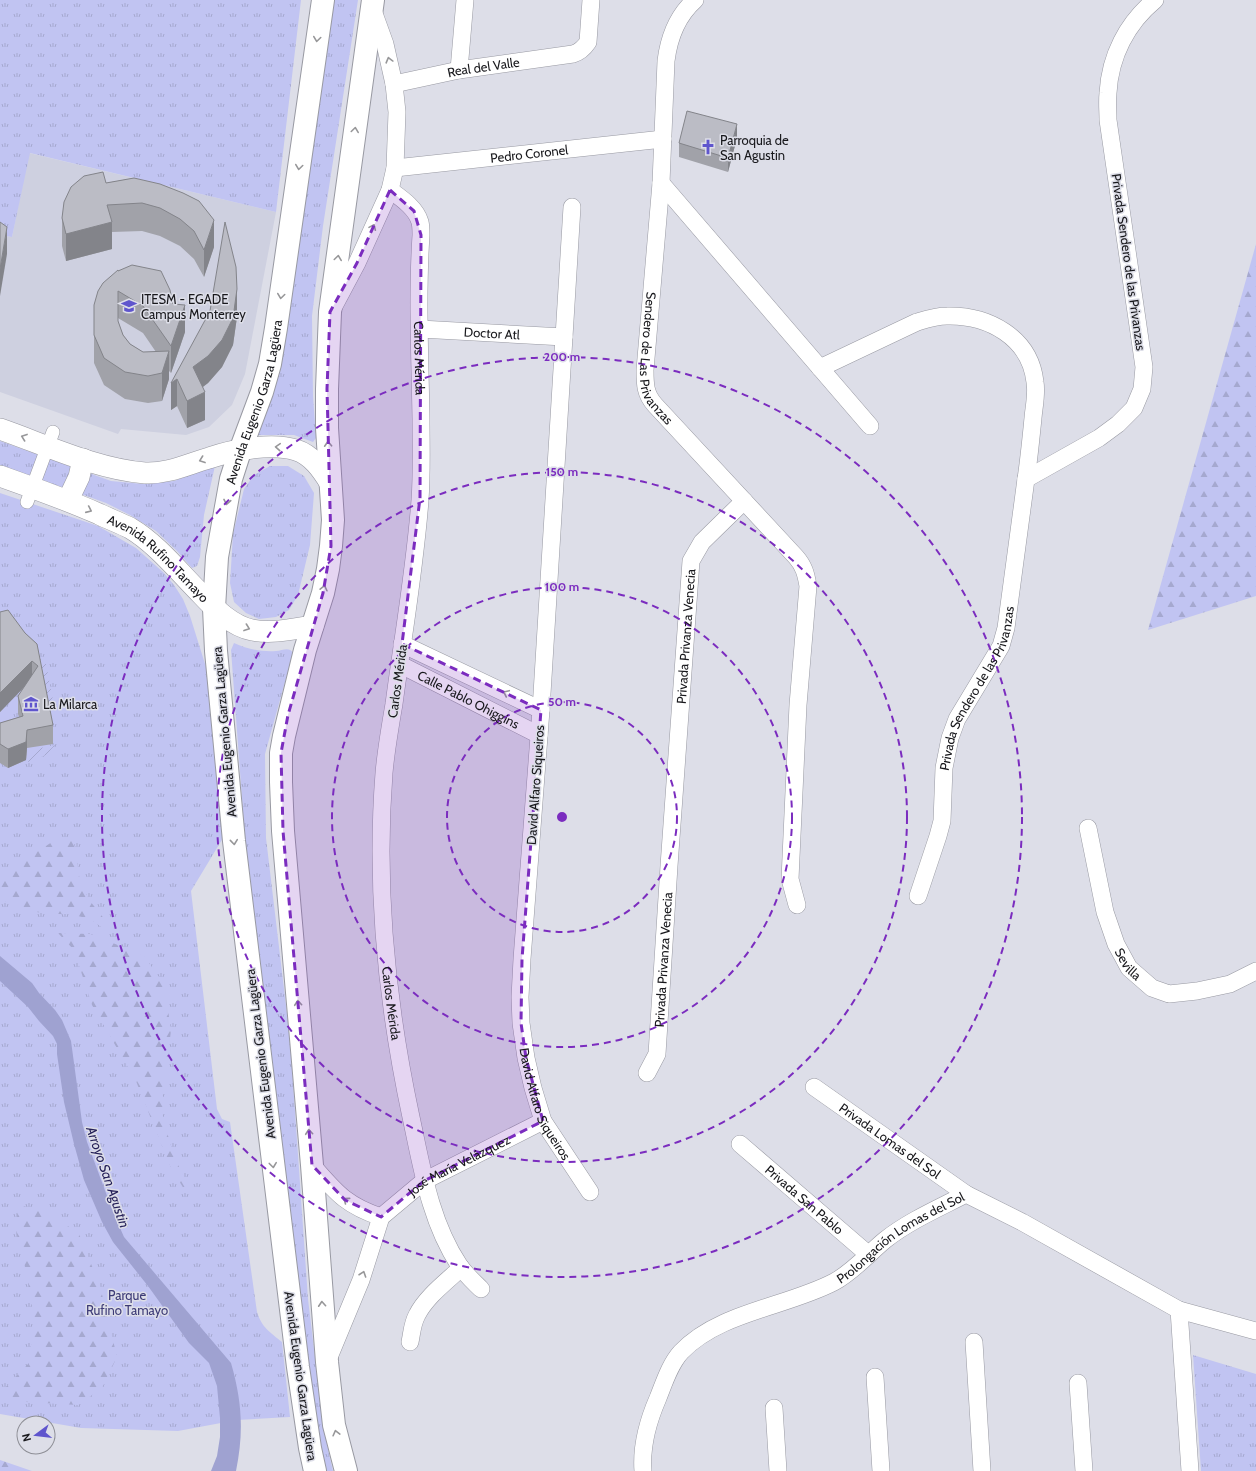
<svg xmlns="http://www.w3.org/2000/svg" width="1256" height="1471" viewBox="0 0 1256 1471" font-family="Cabin,sans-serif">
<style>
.built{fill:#ced0e0}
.grass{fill:url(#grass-tufts)}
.forest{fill:url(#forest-firs)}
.garden{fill:url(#garden-furrows)}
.water{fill:#9fa2d1}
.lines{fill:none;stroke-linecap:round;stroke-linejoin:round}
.pedestrian-casing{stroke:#9899a2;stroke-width:14}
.minor-casing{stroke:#9899a2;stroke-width:18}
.tertiary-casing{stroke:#9899a2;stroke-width:22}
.secondary-casing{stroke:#9899a2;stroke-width:24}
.pedestrian{stroke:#fff;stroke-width:13}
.minor{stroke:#fff;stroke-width:17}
.tertiary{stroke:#fff;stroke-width:21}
.secondary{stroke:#fff;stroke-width:22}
.wall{fill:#a1a2a9;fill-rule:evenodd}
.shaded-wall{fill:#83848a}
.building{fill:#bbbcc5;stroke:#83848a}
.oneway{stroke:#979799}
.marked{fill:#7b2cbf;fill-opacity:0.2;stroke:#7b2cbf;stroke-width:3;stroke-dasharray:8 5;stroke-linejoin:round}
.ring{fill:none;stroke:#7b2cbf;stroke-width:2;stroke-dasharray:7 5}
.labels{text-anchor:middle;stroke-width:3;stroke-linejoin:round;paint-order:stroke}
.street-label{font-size:13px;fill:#18181c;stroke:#dddee8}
.poi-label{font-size:13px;fill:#18181c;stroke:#dddee8;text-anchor:start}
.park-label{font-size:13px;fill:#3d3b77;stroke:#dddee8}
.water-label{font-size:14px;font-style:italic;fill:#241f58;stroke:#dddee8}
.centre{fill:#7b2cbf;stroke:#dddee8;stroke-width:2}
.ring-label{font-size:12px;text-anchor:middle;font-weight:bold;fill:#7b2cbf;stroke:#dddee8;stroke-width:3;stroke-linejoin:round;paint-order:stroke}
</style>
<defs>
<pattern id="grass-tufts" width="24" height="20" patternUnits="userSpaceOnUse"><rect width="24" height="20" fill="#c1c4f2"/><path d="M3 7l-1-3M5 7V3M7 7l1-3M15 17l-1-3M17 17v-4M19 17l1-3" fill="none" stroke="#a5a8cf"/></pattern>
<pattern id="forest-firs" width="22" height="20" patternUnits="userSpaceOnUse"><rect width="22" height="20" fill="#c1c4f2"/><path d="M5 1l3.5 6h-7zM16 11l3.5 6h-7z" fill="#a5a8cf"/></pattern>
<pattern id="garden-furrows" width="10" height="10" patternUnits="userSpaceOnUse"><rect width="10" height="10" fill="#c1c4f2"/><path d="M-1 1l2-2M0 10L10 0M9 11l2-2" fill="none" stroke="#a5a8cf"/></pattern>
</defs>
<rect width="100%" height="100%" fill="#dddee8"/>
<!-- built -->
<polygon class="built" points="29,153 276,212 245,374 232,405 209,427 186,435 121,429 118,434 0,392 0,235 12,237"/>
<!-- grass -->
<g class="grass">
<polygon points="0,0 301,0 276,212 30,153 12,237 0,235"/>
<polygon points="334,0 358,0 323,226 312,316 313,396 316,438 313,442 294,435 257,435 306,187"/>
<polygon points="0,441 111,481 143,484 174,481 215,466 204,515 200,557 197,566 192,568 177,551 156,531 130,515 106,503 0,465"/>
<polygon points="270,466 288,466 304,476 314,493 310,545 298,595 289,610 276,617 259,619 246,613 234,602 230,583 233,534 244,489 254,475"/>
<path d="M0,493L98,526L136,548L164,573L174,585L183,599L190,616L206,667L223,838L191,891L217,1109L222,1119L230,1122L257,1312C262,1328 270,1332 282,1342L290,1417L237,1420L178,1431L81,1428L0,1414Z"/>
<path d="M234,643C247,649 261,652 276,651C282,651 289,646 293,653L265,754L266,838L290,1039L308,1299L322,1416L329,1454L333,1471H324L320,1456L259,968L245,839L231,650Z"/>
<polygon points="1193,1355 1256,1374 1256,1471 1201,1471"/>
</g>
<!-- forest -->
<g class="forest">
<polygon points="1256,244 1256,596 1148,630"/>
<polygon points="60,837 71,837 75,847 80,882 90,901 109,925 107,931 90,919 70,914 48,914 31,911 7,903 0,895 0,875"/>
<polygon points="58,933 90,934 143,955 164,984 171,1030 167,1065 163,1084 163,1119 175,1159 189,1186 184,1189 170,1166 136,1081 92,1005 74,950"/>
<polygon points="18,1205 48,1212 79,1234 100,1286 117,1357 102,1388 78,1405 26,1402 3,1397 6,1387 29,1363 34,1320 27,1275 16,1231"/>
<polygon points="0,1460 32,1471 0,1471"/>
</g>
<!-- garden -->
<g class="garden">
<polygon points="22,643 46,664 55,711 52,715 45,689"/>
<polygon points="55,745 46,755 28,762 29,753 31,750"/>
</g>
<!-- water -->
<path class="water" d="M0,956L32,983L39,993L55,1010L62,1020L71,1041L82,1122L87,1142L113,1212L124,1237L231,1363C242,1401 244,1432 236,1471H211L217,1456L220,1437V1418L217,1386L209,1363L189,1343L148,1286L113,1242L102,1222L84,1180L74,1144L64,1102L57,1054V1044L53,1036L39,1021L28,1007L0,981Z"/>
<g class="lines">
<!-- pedestrian casing -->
<g class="pedestrian-casing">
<polyline id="pedestrian" points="27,502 53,432"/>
</g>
<!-- minor casing -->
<g class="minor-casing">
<g id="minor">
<path id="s1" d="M695,0C677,16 669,37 666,61L661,183L645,370C645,384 645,394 655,405L796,557C804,566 806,574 808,586L798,705L790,879L797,905"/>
<polyline points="459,70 465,0"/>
<path id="s2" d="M394,84L459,70L573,54C580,52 584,48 588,42L591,0"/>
<path id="s3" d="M395,168L663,139"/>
<polyline points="661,183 870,426"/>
<path id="s4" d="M390,190C401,198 416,208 420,222C421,226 421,231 421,235C417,296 420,357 421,419C421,446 422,473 420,500C415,568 403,636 394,704C390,727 386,750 384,773C375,888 387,1005 411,1117C422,1168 430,1221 459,1265C465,1274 474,1282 481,1289"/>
<path id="s5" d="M572,207L541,710L522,959L520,997L521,1023L526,1058L533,1088L543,1121L590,1192"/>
<polyline points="333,308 357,263 390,190 395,168 397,112 394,84 385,44 372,8"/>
<path id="s6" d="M420,329L564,337"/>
<path d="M820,368L917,322C927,319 936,316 947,316C988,315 1030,337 1035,382C1037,394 1034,406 1033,418C1031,438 1029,459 1026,479"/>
<polyline points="402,644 541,710"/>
<path id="s7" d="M399,664L539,735"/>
<path id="s8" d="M1088,828L1105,912L1116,944L1129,968L1152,988L1169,994L1197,991L1230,984L1256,971"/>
<path id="s9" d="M918,896L938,836L942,821L944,768L950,738L957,719L1001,646L1006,628L1026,479L1099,438L1118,424L1134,408L1142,389L1144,367L1108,120C1108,111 1107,102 1108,93C1110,56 1127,23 1155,0"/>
<path id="s10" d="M647,1073L657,1054L669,866L691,561L702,542L744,501"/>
<path id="s11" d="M814,1087L966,1194"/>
<path id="s12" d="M740,1144L869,1255"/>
<path d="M312,1165C336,1192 345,1205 381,1217"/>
<polyline points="1179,1310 1190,1471"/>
<path d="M410,1342C412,1333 412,1324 417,1315C426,1297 446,1282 461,1268"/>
<polyline points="974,1342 982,1471"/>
<path id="s13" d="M327,1362L361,1280L381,1217L424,1181L543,1121"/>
<polyline points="875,1377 881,1471"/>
<polyline points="1078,1383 1084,1471"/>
<polyline points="774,1408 778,1471"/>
<path id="s14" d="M643,1471C641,1446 648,1421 658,1398C664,1383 670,1364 681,1352C719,1312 786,1307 834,1282C853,1272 868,1254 885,1240C909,1221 939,1208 966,1194L1022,1222L1179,1310L1256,1331"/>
</g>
</g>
<!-- tertiary casing -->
<g class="tertiary-casing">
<g id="tertiary">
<path d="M0,429C46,445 96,469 145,473C168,474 188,464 209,458C233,450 271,442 296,450C312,455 322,470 330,483"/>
<path id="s15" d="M0,476C34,488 67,500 99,514C109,519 120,523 130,528C157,544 179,572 201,594C215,609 232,626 252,630C272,634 293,629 313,626"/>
<polyline points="68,500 79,477 83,459"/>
</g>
</g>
<!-- secondary casing -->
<g class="secondary-casing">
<g id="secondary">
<path id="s16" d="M315,1471L310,1448L298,1367L234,841L216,651L214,608L217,557L231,479L240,451L262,392L270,364L276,328L323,0"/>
<polyline points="346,1471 334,1425 327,1362 312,1165 283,831 281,782 281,753 284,736 305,650 323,593 328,569 331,546 333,520 327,428 327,389 330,312 373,0"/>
</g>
</g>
<!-- pedestrian -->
<use href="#pedestrian" class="pedestrian"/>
<!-- minor -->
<use href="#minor" class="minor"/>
<!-- tertiary -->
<use href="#tertiary" class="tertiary"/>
<!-- secondary -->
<use href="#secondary" class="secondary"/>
</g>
<!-- wall -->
<g class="wall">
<polygon points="737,138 728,172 679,157 679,143"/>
<polygon points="134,178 214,247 204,277 194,259 180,246 160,236 142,231 112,232 112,249 66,261 62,246 62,218 106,183"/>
<path d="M118,271L173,304L185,332L171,373L169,371V379L162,401L148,403L125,399L104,385L94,363V335ZM118,318L143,333L156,352H143L130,344L123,335L118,321Z"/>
<polygon points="237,317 233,345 222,367 208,383 203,387 205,420 187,428 177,406 171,410 171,383"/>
<polygon points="0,612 25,633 37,644 53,725 53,744 27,748 26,760 8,768 0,763 0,723 19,717 18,714 18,696 25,686 0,712"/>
</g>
<!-- shaded-wall -->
<g class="shaded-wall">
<polygon points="737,124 737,138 728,172 728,158"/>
<polygon points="214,220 214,247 204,277 204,250"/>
<polygon points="112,222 112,249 66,261 66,234"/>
<polygon points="7,227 7,254 0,296 0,269"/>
<polygon points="237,289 237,317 233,345 222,367 208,383 193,394 193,367"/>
<polygon points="185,305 185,332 171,373 171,346"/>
<polygon points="169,351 169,379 162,401 162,373"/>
<polygon points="177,379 177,406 171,410 171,383"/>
<polygon points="205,392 205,420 187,428 187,401"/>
<polygon points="32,661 32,679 0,712 0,693"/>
<polygon points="27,730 27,748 26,760 8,768 8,749"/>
</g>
<!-- building -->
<g class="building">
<polygon points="687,111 737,124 728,158 679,143"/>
<polygon points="103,172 106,183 134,178 160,184 183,193 199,201 214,220 204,250 194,231 180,219 160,208 142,203 107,205 112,222 66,234 62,218 64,202 71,187 84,176"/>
<polygon points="0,222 7,227 0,269"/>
<polygon points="225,222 236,267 237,289 233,318 222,340 208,356 193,367 205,392 187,401 177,379 171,383 210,311"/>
<polygon points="132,265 161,271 170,290 173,304 185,305 171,346 143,306 118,291 118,321 123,335 130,344 143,352 169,351 162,373 148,376 125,372 104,358 94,335 94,305 98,291 103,283 118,270 118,271"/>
<polygon points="8,610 25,633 37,644 53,725 27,730 26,742 8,749 0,744 0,723 23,716 18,696 38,666 32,661 0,693 0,612"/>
</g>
<!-- one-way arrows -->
<defs><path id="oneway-chevron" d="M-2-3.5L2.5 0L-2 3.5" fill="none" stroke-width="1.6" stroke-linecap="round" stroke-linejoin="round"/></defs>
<g class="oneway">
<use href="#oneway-chevron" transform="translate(317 39) rotate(98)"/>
<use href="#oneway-chevron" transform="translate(389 60) rotate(-105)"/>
<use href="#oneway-chevron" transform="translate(355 130) rotate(-82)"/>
<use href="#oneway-chevron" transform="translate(299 167) rotate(98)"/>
<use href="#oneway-chevron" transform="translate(373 227) rotate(-66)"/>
<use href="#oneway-chevron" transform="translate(338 258) rotate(-82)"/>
<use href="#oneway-chevron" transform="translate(281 296) rotate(98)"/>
<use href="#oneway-chevron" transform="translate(24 437) rotate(-160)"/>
<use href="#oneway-chevron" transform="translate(328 444) rotate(-93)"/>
<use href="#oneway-chevron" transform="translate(278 447) rotate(-176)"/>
<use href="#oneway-chevron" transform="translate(202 460) rotate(160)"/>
<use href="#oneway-chevron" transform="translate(227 502) rotate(101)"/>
<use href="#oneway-chevron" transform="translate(89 510) rotate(24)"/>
<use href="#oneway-chevron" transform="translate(324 588) rotate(-77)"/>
<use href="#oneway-chevron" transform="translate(247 628) rotate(20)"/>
<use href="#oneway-chevron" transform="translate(506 693) rotate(-155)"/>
<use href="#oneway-chevron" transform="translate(234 842) rotate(84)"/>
<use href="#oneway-chevron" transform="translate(298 1003) rotate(-95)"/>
<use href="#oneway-chevron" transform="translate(309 1132) rotate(-95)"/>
<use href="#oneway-chevron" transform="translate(273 1165) rotate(83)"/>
<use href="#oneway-chevron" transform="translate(346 1200) rotate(-143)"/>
<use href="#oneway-chevron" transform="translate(363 1274) rotate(-71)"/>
<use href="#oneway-chevron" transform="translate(322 1304) rotate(-94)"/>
<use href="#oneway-chevron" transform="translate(336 1433) rotate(-104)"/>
</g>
<!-- marked area -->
<path class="marked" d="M390,190L414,211L421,235L420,498L402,644L541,710L522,959L521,1023L526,1058L543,1121L424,1181L381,1217L345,1200L312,1165L283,831L281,753L288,715L323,593L331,546L327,389L330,312L357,263Z"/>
<!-- distance rings -->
<g class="ring">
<circle cx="562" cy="817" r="115"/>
<circle cx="562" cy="817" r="230"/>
<circle cx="562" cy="817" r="345"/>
<circle cx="562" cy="817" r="460"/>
</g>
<!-- icons -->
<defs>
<g id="church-bare" transform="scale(1.2)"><path d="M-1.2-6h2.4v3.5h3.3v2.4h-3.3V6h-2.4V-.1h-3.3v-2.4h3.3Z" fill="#5f55cd" stroke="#dddee8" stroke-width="2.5" paint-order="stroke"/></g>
<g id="university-bare" transform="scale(1.2)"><path d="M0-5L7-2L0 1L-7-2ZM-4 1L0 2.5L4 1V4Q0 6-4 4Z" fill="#5f55cd" stroke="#dddee8" stroke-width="2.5" paint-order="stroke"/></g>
<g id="museum-bare" transform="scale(1.2)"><path d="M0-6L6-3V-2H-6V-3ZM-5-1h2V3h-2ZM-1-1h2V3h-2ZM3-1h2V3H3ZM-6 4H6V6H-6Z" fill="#5f55cd" stroke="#dddee8" stroke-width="2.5" paint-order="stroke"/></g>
</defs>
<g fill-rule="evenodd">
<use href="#church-bare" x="708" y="147"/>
<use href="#university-bare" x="129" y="306"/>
<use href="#museum-bare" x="31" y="704"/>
</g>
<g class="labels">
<!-- street labels -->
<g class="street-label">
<text dy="5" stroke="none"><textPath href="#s2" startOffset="91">Real del Valle</textPath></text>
<text dy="5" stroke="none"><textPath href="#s3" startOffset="135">Pedro Coronel</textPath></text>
<text transform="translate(1129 262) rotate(82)" y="5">Privada Sendero de las Privanzas</text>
<text dy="5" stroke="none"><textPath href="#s6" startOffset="72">Doctor Atl</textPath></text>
<text dy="5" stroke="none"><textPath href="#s1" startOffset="370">Sendero de Las Privanzas</textPath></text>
<text dy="5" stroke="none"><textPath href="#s4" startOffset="181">Carlos Mérida</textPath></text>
<text dy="5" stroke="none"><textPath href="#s16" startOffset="1080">Avenida Eugenio Garza Lagüera</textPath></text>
<text dy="5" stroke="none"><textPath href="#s15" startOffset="181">Avenida Rufino Tamayo</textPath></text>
<text dy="5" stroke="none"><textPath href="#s10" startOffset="440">Privada Privanza Venecia</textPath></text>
<text transform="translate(397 681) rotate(-82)" y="5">Carlos Mérida</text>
<text dy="5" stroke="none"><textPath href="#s9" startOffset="219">Privada Sendero de las Privanzas</textPath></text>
<text dy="5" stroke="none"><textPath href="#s7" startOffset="78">Calle Pablo Ohiggins</textPath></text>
<text transform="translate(224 732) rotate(-95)" y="5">Avenida Eugenio Garza Lagüera</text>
<text transform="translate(535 785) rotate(-86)" y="5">David Alfaro Siqueiros</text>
<text dy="5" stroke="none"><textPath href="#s10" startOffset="116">Privada Privanza Venecia</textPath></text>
<text dy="5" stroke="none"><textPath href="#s8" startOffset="143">Sevilla</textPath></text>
<text dy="5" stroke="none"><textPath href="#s4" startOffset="829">Carlos Mérida</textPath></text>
<text transform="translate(260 1054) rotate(-97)" y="5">Avenida Eugenio Garza Lagüera</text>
<text dy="5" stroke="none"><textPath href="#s5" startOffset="903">David Alfaro Siqueiros</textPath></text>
<text dy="5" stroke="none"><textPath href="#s11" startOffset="93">Privada Lomas del Sol</textPath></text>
<text dy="5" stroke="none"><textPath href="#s13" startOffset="249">José María Velázquez</textPath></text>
<text dy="5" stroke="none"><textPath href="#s12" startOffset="85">Privada San Pablo</textPath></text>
<text dy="5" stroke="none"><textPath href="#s14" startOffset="377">Prolongación Lomas del Sol</textPath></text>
<text transform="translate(301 1376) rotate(82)" y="5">Avenida Eugenio Garza Lagüera</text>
</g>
<!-- poi labels -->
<g class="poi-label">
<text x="720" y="145">Parroquia de<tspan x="720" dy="15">San Agustin</tspan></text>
<text x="141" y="304">ITESM - EGADE<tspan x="141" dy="15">Campus Monterrey</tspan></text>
<text x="43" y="709">La Milarca</text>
</g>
<!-- park labels -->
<g class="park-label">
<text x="127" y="1300">Parque<tspan x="127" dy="15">Rufino Tamayo</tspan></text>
</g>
<!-- water labels -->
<g class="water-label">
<text transform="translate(108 1177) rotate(71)" y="5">Arroyo San Agustin</text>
</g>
</g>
<circle cx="562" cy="817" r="6" class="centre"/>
<g class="ring-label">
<text x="562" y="361">200 m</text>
<text x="562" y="476">150 m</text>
<text x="562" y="591">100 m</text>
<text x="562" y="706">50 m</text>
</g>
<!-- north arrow -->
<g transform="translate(36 1435) rotate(255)"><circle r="19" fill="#dddee8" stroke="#8e8f96"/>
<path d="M0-3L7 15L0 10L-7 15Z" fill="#5f55cd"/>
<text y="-6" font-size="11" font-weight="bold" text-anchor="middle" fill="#18181c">N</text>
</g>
</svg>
